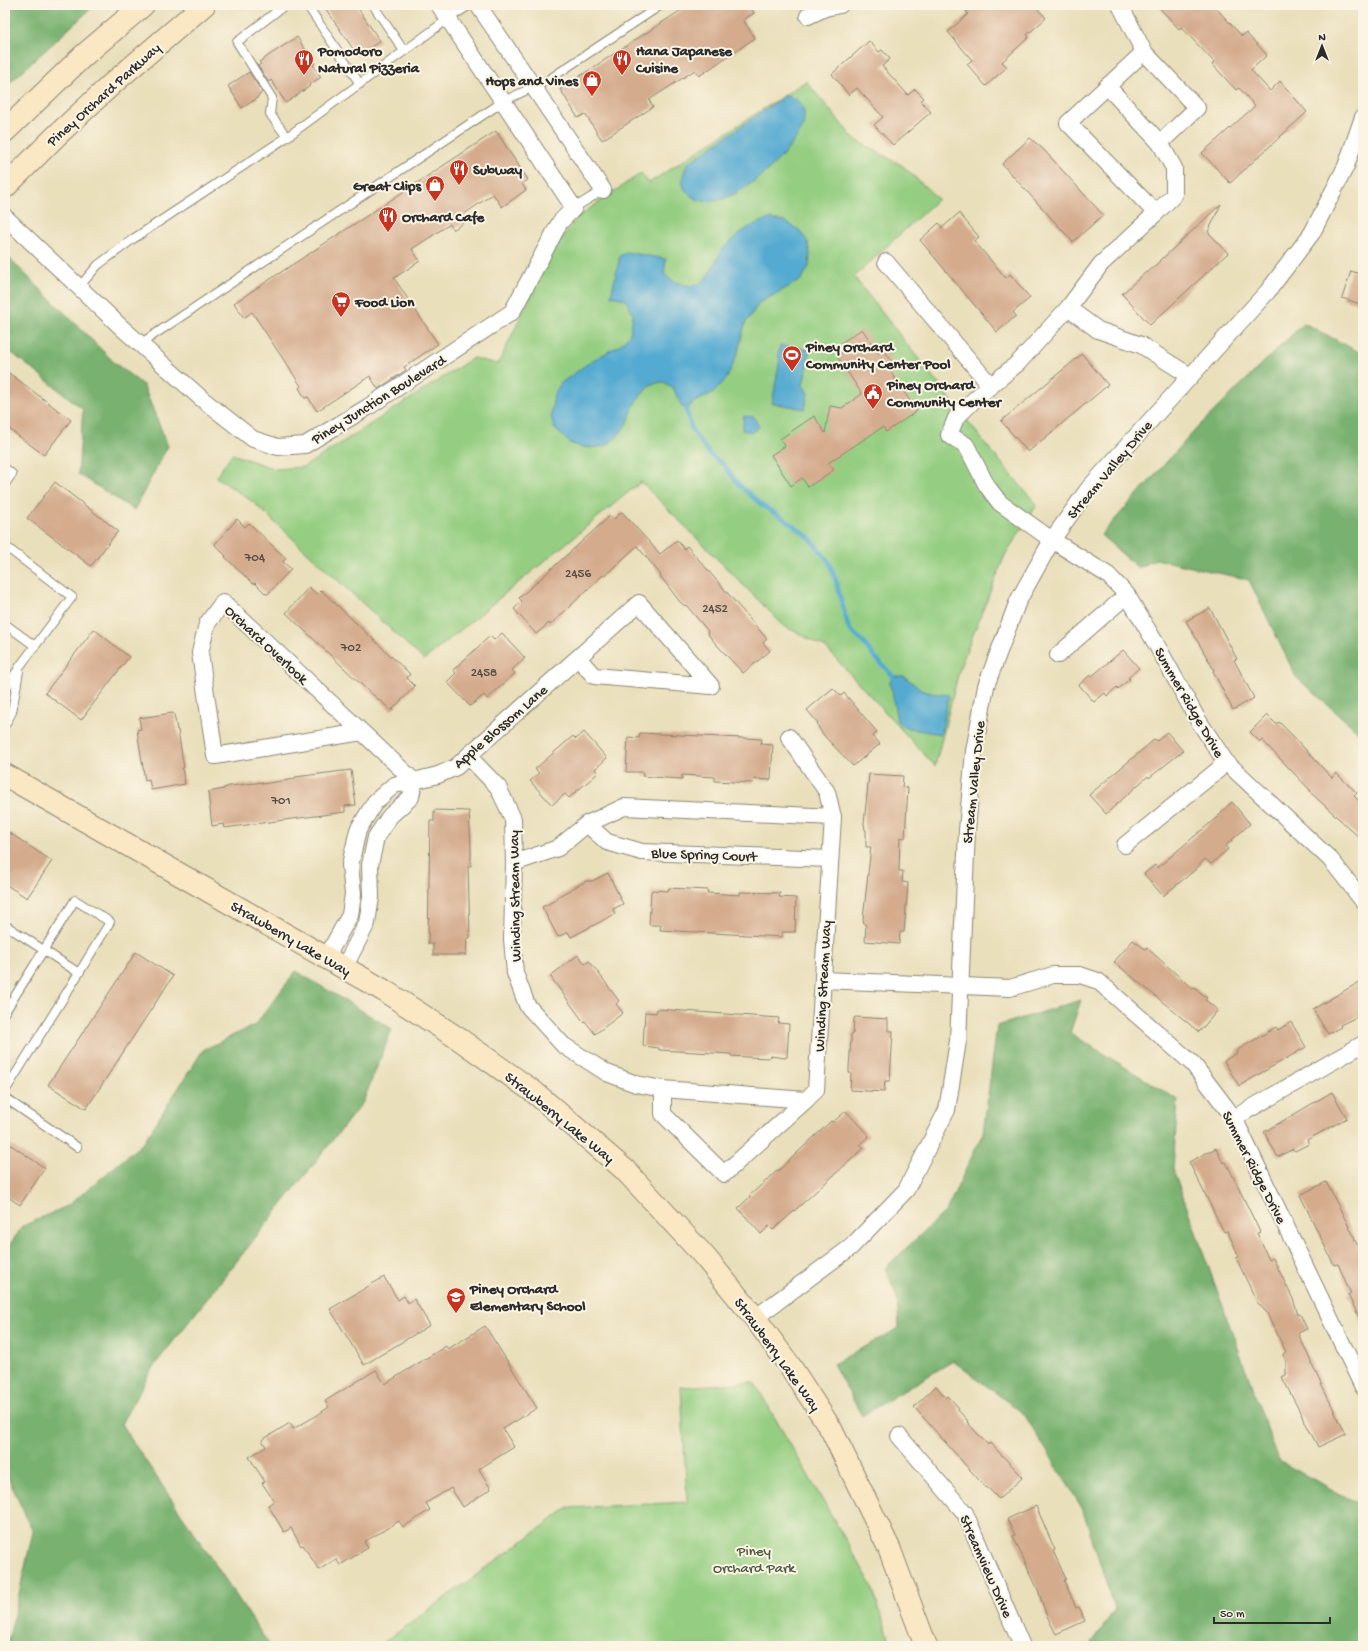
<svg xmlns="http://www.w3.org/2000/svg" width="1368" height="1651" viewBox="0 0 1368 1651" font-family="'Gochi Hand',sans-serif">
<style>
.green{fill:#95ce82;stroke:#607c56}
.forest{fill:#78b170;stroke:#526e4e}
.water{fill:#54aad1;stroke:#406a7e}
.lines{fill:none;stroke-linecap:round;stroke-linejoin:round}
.stream{stroke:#54aad1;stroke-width:4.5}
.building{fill:#d4ab8d}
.lane-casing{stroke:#8a8573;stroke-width:10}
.street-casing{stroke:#8a8573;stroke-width:18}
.secondary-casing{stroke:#8a8573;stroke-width:24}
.lane{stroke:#fff;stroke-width:8}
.street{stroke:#fff;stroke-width:16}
.secondary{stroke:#fae7c3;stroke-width:22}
.labels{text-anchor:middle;stroke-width:4;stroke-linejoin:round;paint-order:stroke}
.number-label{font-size:13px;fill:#554b44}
.poi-label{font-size:15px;font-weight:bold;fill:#2b2b2b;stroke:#fcf5e5;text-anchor:start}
.street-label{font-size:15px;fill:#2b2b2b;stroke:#fcf5e5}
.park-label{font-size:15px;fill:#4b5c45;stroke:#fcf5e5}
</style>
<rect width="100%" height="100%" fill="#fcf5e5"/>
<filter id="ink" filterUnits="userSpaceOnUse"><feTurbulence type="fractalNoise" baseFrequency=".025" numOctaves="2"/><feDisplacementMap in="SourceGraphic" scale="8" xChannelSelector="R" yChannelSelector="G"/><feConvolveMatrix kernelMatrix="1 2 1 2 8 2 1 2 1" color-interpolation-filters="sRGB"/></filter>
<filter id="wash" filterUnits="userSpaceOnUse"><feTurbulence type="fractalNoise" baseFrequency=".012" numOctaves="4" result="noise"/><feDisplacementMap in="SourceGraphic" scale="16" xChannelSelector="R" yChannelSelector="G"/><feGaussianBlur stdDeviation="0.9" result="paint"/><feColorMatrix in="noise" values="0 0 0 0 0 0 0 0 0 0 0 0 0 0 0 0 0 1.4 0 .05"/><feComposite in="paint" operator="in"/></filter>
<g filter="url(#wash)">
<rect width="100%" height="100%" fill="#e9dfbb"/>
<!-- green -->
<g class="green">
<polygon points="806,81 854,139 903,166 938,199 854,277 992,452 1037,505 1005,555 960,667 935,766 826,648 784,626 641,482 424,660 253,502 216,477 232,454 275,469 304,467 473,358 498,364 549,258 576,218 641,173 649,183"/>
<polygon points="754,1382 870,1582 892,1646 379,1646 568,1508 687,1502 681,1387"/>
</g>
<!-- forest -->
<g class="forest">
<polygon points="5,5 95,5 5,87"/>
<polygon points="5,254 116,364 143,385 168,446 134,510 78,474 83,409 12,353 5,355"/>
<polygon points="1304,323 1363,354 1363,736 1296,677 1249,580 1156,559 1138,568 1101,535 1198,427"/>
<polygon points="296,971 392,1029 363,1102 153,1367 121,1424 270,1646 7,1646 33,1532 5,1471 5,1251 23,1226 69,1205 143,1143 203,1050 255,1025"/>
<polygon points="1081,1000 1070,1033 1178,1100 1173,1169 1279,1461 1363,1506 1363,1646 1090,1646 1115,1609 1082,1508 1024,1414 953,1361 862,1416 833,1364 899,1328 897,1297 885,1268 946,1211 983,1133 997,1026"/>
</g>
<!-- water -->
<g class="water">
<path d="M785,96C804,97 808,115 801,130C788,157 721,222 690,195C679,186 682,174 688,163Z"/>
<path d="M769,219L784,221L799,230L808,242L810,254L809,267L801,280L759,303L745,324L738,352L727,378L714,392L695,402L686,409L682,407L673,388L664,382L651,384L635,403L628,422L616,438L605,446L591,448L581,447L570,443L554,428L551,416L554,394L561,383L590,362L620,345L630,334L633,314L625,299L611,296L620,256L626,252L666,259L664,273C669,280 674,281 682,284C709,293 712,261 725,247C738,233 750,225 769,219Z"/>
<polygon points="780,345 810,350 803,385 808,393 805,409 772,403 780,359 778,356"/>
<polygon points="744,416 754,417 759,427 752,432 742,430"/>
<polygon points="893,676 904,676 921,690 931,693 949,695 941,734 917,730 900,725 897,721 892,691 889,684"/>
</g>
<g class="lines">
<!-- stream -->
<polyline class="stream" points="686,409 692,430 710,455 724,465 740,486 763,506 783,518 810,538 821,552 829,562 836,581 849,629 862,641 873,655 893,676"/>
</g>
<g id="blocks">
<!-- building -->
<g class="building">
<polygon points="323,5 356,5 380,41 358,56"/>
<polygon points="689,5 749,5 754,13 743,20 755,38 699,76 695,70 649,100 653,107 602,140 585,114 578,118 560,89"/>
<polygon points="974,5 1034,5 1046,18 1027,35 1029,37 1002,62 1007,67 986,86 967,64 972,60 948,32 968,14 966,12"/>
<polygon points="1157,5 1213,5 1242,36 1246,33 1267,55 1251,70 1270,91 1280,81 1307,112 1230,183 1202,153 1255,106 1239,88 1236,90 1212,64 1214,62 1181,27 1179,29"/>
<polygon points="297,37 315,64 313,65 321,77 309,85 310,86 286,103 271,80 269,82 258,66 261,64 259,62"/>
<polygon points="869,41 879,52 882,50 890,59 882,66 908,95 915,89 924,98 921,101 931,112 893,145 874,125 883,117 857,88 849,95 832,74"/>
<polygon points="249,72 262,92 256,99 242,108 228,86"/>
<polygon points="496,131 528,180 522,184 526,190 502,207 493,194 464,214 468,220 453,230 450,224 412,249 420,261 394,278 438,344 404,367 406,370 378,389 370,376 317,411 308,397 305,398 299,388 301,386 252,312 244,318 234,303"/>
<polygon points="1030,138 1043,149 1103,215 1073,242 1002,164"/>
<polygon points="1221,204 1208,232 1228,253 1150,325 1122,294 1146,272 1147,273"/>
<polygon points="959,213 979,237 974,241 1006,278 1010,274 1030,298 1013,312 1016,316 997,332 920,240 939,223 942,228"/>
<polygon points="1351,271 1363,275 1363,305 1342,298"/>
<polygon points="862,329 878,353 884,350 895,366 889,370 917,411 886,432 883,427 828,463 834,470 808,487 802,478 791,486 771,455 785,446 780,439 814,416 825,433 830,406 842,408 862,394 837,356 853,345 841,343"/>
<polygon points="1082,354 1108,385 1028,452 1001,421"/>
<polygon points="5,370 71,420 44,455 5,426"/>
<polygon points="55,482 118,531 91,566 27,518"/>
<polygon points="622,512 660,554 677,540 684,549 687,546 767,639 763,643 770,651 743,673 717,645 710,637 707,632 708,631 686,605 685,606 680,602 664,581 660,576 661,575 637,546 604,576 603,575 550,625 549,623 536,634 514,609 522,601 519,598 610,516 613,520"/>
<polygon points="237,519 245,527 249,523 277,550 286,558 283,562 291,569 268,594 266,594 255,583 253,584 225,557 226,556 215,545 215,544"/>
<polygon points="309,587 317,594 321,590 410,674 407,678 415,686 392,710 391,710 365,688 286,613"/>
<polygon points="1210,608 1237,659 1234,660 1254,698 1233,710 1213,671 1214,670 1186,621"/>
<polygon points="94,629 129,657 81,720 45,693"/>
<polygon points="502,633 525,658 512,670 515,673 487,699 484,695 470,706 447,682 456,673 453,670 490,636 494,640"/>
<polygon points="1123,650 1139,668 1128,678 1130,679 1118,689 1117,687 1107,696 1105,693 1094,702 1079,685 1090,675 1091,677"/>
<polygon points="833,688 841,696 844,693 856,707 877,732 873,736 880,744 853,766 827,739 820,730 817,724 818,723 807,710"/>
<polygon points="172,713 174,714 177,730 178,730 184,768 182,768 185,784 151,790 149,779 145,780 137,730 141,729 139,718"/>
<polygon points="1267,715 1276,724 1279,722 1292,735 1332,778 1336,773 1357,793 1354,796 1363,805 1363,841 1310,792 1311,791 1262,740 1260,742 1250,732"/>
<polygon points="584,732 607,758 595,769 598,773 569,798 565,794 552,805 530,781 539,773 535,769 573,736 576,739"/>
<polygon points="1167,732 1183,751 1149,778 1148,776 1106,814 1089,795 1155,739 1157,741"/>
<polygon points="640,733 762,739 761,744 773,745 771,778 770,780 754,779 753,783 715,781 715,777 682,775 682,779 665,778 642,776 643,772 626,772 628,737 639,738"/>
<polygon points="351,770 356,805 345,806 345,812 224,828 223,824 212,826 208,792 224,789 224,788 230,786 256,783 262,782 262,784 295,779 295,777"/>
<polygon points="869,774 903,776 902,787 908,788 905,838 900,837 899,871 903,871 902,882 908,883 904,932 900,932 899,944 865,941 866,925 864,924 863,919 871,847 866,847 866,830 865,830 864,824"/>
<polygon points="1232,802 1250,824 1225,846 1228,849 1211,864 1205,859 1195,870 1163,896 1144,874 1155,865 1157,868 1222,813 1221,812"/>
<polygon points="434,810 469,811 471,849 471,866 468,866 470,938 467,938 466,955 433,955 433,944 428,944 430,821 434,821"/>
<polygon points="5,830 52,861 27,898 5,884"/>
<polygon points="608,873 623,904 613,909 615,914 600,922 571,937 568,932 558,937 542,907 558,899 557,897 577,886 586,881 592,881"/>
<polygon points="669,888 708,890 707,893 740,895 740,892 780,893 779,897 796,898 795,932 782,932 782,937 660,930 661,925 649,925 651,892 652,890 668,891"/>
<polygon points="1133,940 1145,949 1147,948 1193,989 1194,987 1207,998 1205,1000 1218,1010 1199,1032 1114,962"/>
<polygon points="136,952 173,976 86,1109 48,1085"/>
<polygon points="578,955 585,964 589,961 600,975 619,1001 616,1004 623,1013 595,1034 585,1021 584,1022 580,1017 550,976"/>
<polygon points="1363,980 1363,1014 1340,1025 1341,1027 1328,1034 1313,1009"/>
<polygon points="657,1009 779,1018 778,1023 789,1024 787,1057 785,1058 770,1056 769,1058 747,1057 731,1056 731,1054 659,1050 659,1048 643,1046 645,1012 656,1013"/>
<polygon points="855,1017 888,1019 888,1031 893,1031 890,1081 885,1081 884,1092 850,1090 851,1073 849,1073 849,1067 851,1041 851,1034 853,1034 854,1018"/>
<polygon points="1291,1022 1306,1047 1239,1086 1224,1061 1237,1053 1236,1051 1276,1027 1278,1030"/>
<polygon points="1332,1092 1347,1118 1307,1140 1309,1144 1295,1151 1293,1149 1278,1157 1264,1132"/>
<polygon points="846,1111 869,1136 860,1144 864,1148 773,1230 769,1226 761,1234 738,1208 750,1197 749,1196 778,1170 779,1170 831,1121 833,1122"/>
<polygon points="5,1141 45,1168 20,1205 5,1195"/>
<polygon points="1216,1148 1223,1163 1225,1162 1228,1166 1260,1232 1257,1233 1269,1260 1273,1258 1293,1299 1298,1315 1300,1314 1307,1329 1298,1333 1321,1384 1346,1434 1318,1447 1282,1377 1286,1375 1286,1361 1283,1354 1286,1352 1274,1327 1273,1327 1267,1313 1257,1302 1236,1258 1239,1257 1233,1243 1227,1231 1224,1232 1189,1162"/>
<polygon points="1326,1182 1355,1238 1354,1238 1363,1257 1363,1325 1348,1295 1351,1294 1338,1264 1334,1265 1300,1195"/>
<polygon points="384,1277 398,1300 404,1296 408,1303 414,1299 430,1325 364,1365 330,1309"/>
<polygon points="485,1326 537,1408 503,1429 514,1447 479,1469 491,1489 463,1507 451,1488 426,1503 430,1510 403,1527 399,1521 364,1542 368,1548 340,1565 336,1559 319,1570 303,1545 301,1546 291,1528 284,1532 268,1505 274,1501 262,1483 265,1482 249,1457 266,1447 262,1440 290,1423 293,1429 316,1416 329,1407 325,1401 376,1370 385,1384 446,1346 448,1349"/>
<polygon points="936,1386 946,1398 948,1396 959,1408 958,1410 968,1421 967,1422 988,1445 990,1443 1023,1477 999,1499 988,1488 986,1488 914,1407"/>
<polygon points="1036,1506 1055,1550 1053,1551 1066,1579 1064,1580 1076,1608 1078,1607 1085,1621 1056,1634 1046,1614 1038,1590 1013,1536 1015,1535 1007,1519"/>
</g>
</g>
</g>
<g filter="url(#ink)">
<use href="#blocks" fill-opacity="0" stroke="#8a8573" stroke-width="1"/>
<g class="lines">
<!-- lane casing -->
<g class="lane-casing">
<g id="lane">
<polyline points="285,5 237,42 272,98 270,114 287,137"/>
<polyline points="307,5 360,84"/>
<polyline points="373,5 404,51"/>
<polyline points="574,208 603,190"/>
<polyline points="79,287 98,265 133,239 287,137 448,19 470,5"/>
<polyline points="140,344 504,101 548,80 661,5"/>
<polyline points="5,468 12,474 5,484"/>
<polyline points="5,546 72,597 20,666 5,690"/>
<polyline points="5,624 35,646"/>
<polyline points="5,725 12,712 19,671"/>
<polyline points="5,925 79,973 5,1091"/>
<polyline points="5,1012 75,900 110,922 79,973"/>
<polyline points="5,1098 77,1147"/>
</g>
</g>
<!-- street casing -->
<g class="street-casing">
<g id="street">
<polyline points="478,5 603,190"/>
<polyline points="1120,5 1144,52 1197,108 1160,143 1174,168 1174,195 1156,213 1068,123 1144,52"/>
<polyline points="808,16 825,8 840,5"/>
<polyline points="1107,86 1160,143"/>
<polyline points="1156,213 1101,264 1068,308 1018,363 976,398 956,418 949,435 966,445 987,486 1000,503 1052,540 1108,575 1127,595 1155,642 1198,720 1225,761 1331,860 1363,901"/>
<polyline points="5,217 121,327 202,399 253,439 278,447 305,445 368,407 512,312 560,222 574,208 439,5"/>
<polyline points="886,262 991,386"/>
<polyline points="1068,308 1098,330 1141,345 1190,376"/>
<polyline points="1058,655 1127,595"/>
<polyline points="362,732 223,602 207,624 200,653 215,756 362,732 414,781"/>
<polyline points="468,756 498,787 513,819 514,863 512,939 515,973 527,1005 563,1045 607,1073 636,1084 663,1089 806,1100 816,1090 833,817 827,792 789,737"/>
<polyline points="587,824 607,842 642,852 830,859"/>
<polyline points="1125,845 1218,770 1225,761"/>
<polyline points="514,863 558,848 587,824 624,807 833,817"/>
<polyline points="326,958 350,915 353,894 350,865 358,830 375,802 394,785 414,781 438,775 456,767 468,756 639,603 711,686 594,676 578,658"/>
<polyline points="344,968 367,923 371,897 370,865 376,837 390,816 411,797 414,781"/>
<polyline points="823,980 1010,988 1053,975 1080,975 1098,981 1193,1064 1234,1118 1363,1387"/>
<polyline points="663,1089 663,1114 724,1174 806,1100"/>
<polyline points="1234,1118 1363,1044"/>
<polyline points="755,1318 851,1247 906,1190 947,1110 958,1041 967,830 974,751 986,686 1018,601 1052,540 1089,488 1268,291 1312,233 1346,166 1363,117"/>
<polyline points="899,1436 965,1513 1022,1646"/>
</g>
</g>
<!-- secondary casing -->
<g class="secondary-casing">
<g id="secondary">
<polyline points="5,131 83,56 143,5"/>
<polyline points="5,187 55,137 112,84 204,5"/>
<polyline points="5,775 383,990 459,1039 534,1092 625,1170 705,1257 755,1318 792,1369 831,1429 889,1548 926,1646"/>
</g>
</g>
<!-- lane -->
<use href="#lane" class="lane"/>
<!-- street -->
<use href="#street" class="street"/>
<!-- secondary -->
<use href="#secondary" class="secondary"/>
</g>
</g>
<!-- icons -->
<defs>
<g id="restaurant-pin" transform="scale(1)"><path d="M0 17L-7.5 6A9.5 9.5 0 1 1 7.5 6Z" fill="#c8321e" stroke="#fcf5e5"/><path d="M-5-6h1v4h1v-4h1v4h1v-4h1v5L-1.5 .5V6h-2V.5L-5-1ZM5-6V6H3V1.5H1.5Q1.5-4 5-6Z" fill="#fff"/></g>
<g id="shop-pin" transform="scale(1)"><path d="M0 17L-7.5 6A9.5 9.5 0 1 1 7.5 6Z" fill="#c8321e" stroke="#fcf5e5"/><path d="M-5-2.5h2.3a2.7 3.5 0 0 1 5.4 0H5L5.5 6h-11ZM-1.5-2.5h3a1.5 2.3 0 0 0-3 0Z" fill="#fff"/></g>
<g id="supermarket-pin" transform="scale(1)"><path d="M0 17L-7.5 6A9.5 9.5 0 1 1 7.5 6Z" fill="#c8321e" stroke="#fcf5e5"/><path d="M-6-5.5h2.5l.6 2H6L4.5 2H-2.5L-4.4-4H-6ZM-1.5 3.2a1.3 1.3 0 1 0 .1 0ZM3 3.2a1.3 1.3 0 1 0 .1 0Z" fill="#fff"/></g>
<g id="stadium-pin" transform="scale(1)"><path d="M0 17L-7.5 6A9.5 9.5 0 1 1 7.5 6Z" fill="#c8321e" stroke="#fcf5e5"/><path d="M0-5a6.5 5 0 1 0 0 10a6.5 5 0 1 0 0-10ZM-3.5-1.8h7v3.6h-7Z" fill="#fff"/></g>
<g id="civic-pin" transform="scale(1)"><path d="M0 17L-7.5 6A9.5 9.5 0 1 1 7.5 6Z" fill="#c8321e" stroke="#fcf5e5"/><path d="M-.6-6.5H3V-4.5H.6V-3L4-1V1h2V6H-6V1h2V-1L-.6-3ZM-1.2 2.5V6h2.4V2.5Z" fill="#fff"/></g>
<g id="school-pin" transform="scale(1)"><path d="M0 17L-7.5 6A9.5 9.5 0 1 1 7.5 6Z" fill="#c8321e" stroke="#fcf5e5"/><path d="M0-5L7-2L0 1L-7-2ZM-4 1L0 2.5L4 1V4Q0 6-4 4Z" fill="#fff"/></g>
</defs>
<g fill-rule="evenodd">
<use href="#restaurant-pin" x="304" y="59"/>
<use href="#restaurant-pin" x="622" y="59"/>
<use href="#shop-pin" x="592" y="80"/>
<use href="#restaurant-pin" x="459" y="169"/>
<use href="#shop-pin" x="435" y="185"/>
<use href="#restaurant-pin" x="388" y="216"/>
<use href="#supermarket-pin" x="341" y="301"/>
<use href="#stadium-pin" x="792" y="355"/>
<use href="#civic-pin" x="873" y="393"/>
<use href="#school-pin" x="456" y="1297"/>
</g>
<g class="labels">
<!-- number labels -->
<g class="number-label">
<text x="255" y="561">704</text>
<text x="578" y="577">2456</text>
<text x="715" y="612">2452</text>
<text x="351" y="651">702</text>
<text x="484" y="676">2458</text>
<text x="281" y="804">701</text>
</g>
<!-- poi labels -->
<g class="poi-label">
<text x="318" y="55">Pomodoro<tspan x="318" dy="17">Natural Pizzeria</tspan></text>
<text x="636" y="55">Hana Japanese<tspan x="636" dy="17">Cuisine</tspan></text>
<text x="578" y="85" text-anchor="end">Hops and Vines</text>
<text x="473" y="174">Subway</text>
<text x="421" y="190" text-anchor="end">Great Clips</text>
<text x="402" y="221">Orchard Cafe</text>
<text x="355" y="306">Food Lion</text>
<text x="806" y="351">Piney Orchard<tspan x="806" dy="17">Community Center Pool</tspan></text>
<text x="887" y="389">Piney Orchard<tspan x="887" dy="17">Community Center</tspan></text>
<text x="470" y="1293">Piney Orchard<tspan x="470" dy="17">Elementary School</tspan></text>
</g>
<!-- street labels -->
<g class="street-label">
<text transform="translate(103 94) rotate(-42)" y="5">Piney Orchard Parkway</text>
<text transform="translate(378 399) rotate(-32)" y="5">Piney Junction Boulevard</text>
<text transform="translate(1109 469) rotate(-50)" y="5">Stream Valley Drive</text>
<text transform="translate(267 644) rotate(43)" y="5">Orchard Overlook</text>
<text transform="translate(1190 702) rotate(60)" y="5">Summer Ridge Drive</text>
<text transform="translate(500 726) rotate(-41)" y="5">Apple Blossom Lane</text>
<text transform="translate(973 782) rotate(-84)" y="5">Stream Valley Drive</text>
<text transform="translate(704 854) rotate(2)" y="5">Blue Spring Court</text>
<text transform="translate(514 896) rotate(-91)" y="5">Winding Stream Way</text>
<text transform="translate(291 938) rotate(30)" y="5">Strawberry Lake Way</text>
<text transform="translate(822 986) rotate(-87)" y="5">Winding Stream Way</text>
<text transform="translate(560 1117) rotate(39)" y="5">Strawberry Lake Way</text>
<text transform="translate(1255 1167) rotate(63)" y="5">Summer Ridge Drive</text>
<text transform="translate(778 1354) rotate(54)" y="5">Strawberry Lake Way</text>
<text transform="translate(987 1566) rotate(66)" y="5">Streamview Drive</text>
</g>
<!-- park labels -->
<g class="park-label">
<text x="754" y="1555">Piney<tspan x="754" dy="17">Orchard Park</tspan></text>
</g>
</g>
<!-- margin -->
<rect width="1368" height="1651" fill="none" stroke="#fcf5e5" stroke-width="20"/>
<!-- north arrow -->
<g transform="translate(1322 46)" stroke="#fcf5e5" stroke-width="3" paint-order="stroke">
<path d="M0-3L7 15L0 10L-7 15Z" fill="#2b2b2b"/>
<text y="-6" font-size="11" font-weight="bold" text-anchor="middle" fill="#2b2b2b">N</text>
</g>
<!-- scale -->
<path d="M1214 1617v6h116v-6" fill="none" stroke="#2b2b2b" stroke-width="2"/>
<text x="1220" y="1617" font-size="12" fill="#2b2b2b" stroke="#fcf5e5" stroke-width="3" paint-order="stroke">50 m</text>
</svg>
